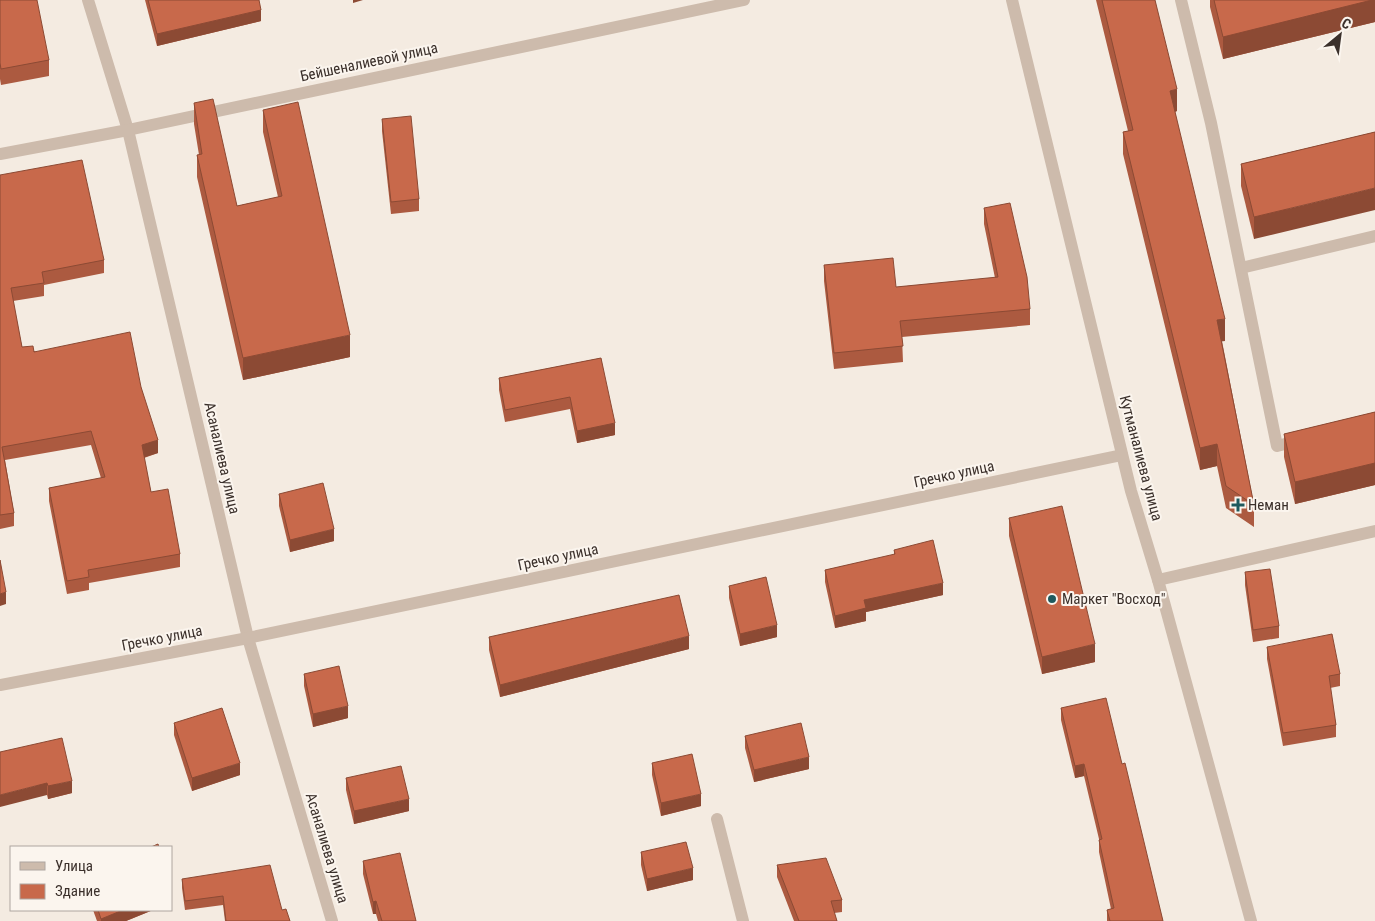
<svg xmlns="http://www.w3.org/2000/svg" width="1375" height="921" viewBox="0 0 1375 921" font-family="'Roboto Condensed',sans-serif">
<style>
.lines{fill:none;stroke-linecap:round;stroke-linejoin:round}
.lane{stroke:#cdbbac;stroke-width:12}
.street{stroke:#cdbbac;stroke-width:12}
.wall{fill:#ac5a40}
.shaded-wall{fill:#8c4a34}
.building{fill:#c8694b;stroke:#8c4a34}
.poi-dot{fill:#1f5a5e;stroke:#fbf5ee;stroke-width:2}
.labels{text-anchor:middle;stroke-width:4;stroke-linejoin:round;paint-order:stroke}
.street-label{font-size:15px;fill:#3b302b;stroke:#fbf5ee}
.poi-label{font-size:15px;fill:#3b302b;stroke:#fbf5ee;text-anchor:start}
</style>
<rect width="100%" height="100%" fill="#f4ebe1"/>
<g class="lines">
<!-- lane -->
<g class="lane">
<polyline points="1181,0 1211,123 1277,446 1301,440"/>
<polyline points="1241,268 1375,236"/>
</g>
<!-- street -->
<g class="street">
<polyline points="88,0 128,130 248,638 332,921"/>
<polyline points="1012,0 1131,491 1158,580 1251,921"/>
<polyline points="0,154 128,130 744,0"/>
<polyline points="1158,580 1375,531"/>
<polyline points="0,685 248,638 1122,455"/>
<polyline points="717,819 743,921"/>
</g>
</g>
<!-- wall -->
<g class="wall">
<polygon points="0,0 49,60 49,76 1,85 0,79"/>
<polygon points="145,0 259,0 261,21 157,46"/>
<polygon points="1096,0 1155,0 1177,111 1175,112 1225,341 1222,341 1254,505 1254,527 1226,508 1217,466 1200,470 1123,154 1123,132 1128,131"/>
<polygon points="1210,0 1375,0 1375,22 1223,59 1210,7"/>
<polygon points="194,103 237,206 278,197 263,132 263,110 350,357 243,380 197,177 197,155 199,155 194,124"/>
<polygon points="382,119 419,199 419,211 391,214 382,131"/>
<polygon points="1375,132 1254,239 1241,186 1241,164"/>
<polygon points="0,175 104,260 104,273 44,285 44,296 13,301 22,347 141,387 158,453 144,458 151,492 180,554 180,567 89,583 89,590 67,594 49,501 49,488 101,478 91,445 5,460 14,513 14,526 0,529"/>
<polygon points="984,208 1030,309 1030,325 902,337 903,362 834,369 824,281 824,265 896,287 995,278 984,224"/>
<polygon points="601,358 615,435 577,443 570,409 505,422 499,390 499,378"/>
<polygon points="1375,412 1375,485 1295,504 1284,457 1284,434"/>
<polygon points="279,494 334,541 290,552 279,506"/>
<polygon points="1009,518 1095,662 1042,674 1009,536"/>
<polygon points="894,550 943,595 866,612 866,621 835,628 825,582 825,570 894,555"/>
<polygon points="1245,572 1279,626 1279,638 1253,642 1245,585"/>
<polygon points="729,586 777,637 740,646 729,598"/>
<polygon points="489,637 689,649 500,697 489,650"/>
<polygon points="1267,647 1340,674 1340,686 1330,688 1336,725 1336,737 1283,746 1267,659"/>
<polygon points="304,674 348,718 313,727 304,686"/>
<polygon points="1061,708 1122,764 1163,921 1107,921 1107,910 1111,909 1099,852 1099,839 1084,776 1075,778 1061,720"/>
<polygon points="174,723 240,775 192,791 174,735"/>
<polygon points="745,736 809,769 754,782 745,748"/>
<polygon points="0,752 72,793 48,799 47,795"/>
<polygon points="652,763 701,806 661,816 652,775"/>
<polygon points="346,778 409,811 354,824 346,790"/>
<polygon points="641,852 693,880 647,891 641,865"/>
<polygon points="363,861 416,921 378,921 376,914 373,914 363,874"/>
<polygon points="777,865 842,900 842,912 834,913 837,921 794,921 777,877"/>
<polygon points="182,879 282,910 290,921 225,921 223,905 185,910 182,888"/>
<polygon points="93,910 153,910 126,921 97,921"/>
</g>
<!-- shaded-wall -->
<g class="shaded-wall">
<polygon points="353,0 363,0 353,3"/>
<polygon points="1372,0 1375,0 1375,22 1223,59 1223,37"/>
<polygon points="261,10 261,21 157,46 157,34"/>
<polygon points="1177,89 1177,111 1170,113 1170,91"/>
<polygon points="1375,188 1375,210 1254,239 1254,217"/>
<polygon points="1225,319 1225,341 1217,342 1217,320"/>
<polygon points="350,335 350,357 243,380 243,358"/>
<polygon points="615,423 615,435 577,443 577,431"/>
<polygon points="158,440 158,453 142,458 142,445"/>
<polygon points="1217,444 1217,466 1200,470 1200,448"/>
<polygon points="1375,463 1375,485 1295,504 1295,482"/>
<polygon points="334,529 334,541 290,552 290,540"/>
<polygon points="943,583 943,595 866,612 866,621 835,628 835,616 864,600"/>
<polygon points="6,592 6,604 0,606 0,594"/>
<polygon points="777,625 777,637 740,646 740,634"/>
<polygon points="689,636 689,649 500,697 500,685"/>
<polygon points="1095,644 1095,662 1042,674 1042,657"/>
<polygon points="348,706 348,718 313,727 313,714"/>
<polygon points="809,757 809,769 754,782 754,770"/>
<polygon points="240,763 240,775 192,791 192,778"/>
<polygon points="1084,764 1084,776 1075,778 1075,766"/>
<polygon points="72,781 72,793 48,799 48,786"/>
<polygon points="47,783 47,795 0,807 0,795"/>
<polygon points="701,794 701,806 661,816 661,803"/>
<polygon points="409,799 409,811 354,824 354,811"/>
<polygon points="693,868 693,880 647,891 647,879"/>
<polygon points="376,901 376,914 373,914 373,902"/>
<polygon points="123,910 153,910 126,921 101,921 101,919"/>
</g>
<!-- building -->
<g class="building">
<polygon points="0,0 37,0 49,60 1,69 0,63"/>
<polygon points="148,0 259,0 261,10 157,34"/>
<polygon points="1102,0 1155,0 1177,89 1170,91 1225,319 1217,320 1254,505 1226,486 1217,444 1200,448 1123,132 1133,130"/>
<polygon points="1214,0 1372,0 1223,37"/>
<polygon points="213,99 237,206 282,196 263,110 298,102 350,335 243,358 197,155 202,154 194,103"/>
<polygon points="411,116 419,199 391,202 382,119"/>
<polygon points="1375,132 1375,188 1254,217 1241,164"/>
<polygon points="82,160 104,260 42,272 44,283 11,288 22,347 33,346 34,352 130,332 141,387 158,440 142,445 151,492 168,489 180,554 88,570 89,577 67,581 49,488 105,477 91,431 2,447 14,513 0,515 0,175"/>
<polygon points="1010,203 1027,277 1030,309 900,321 903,346 834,353 824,265 893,258 896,287 998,277 984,208"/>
<polygon points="601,358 615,423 577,431 570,397 505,410 499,378"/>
<polygon points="1375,412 1375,463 1295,482 1284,434"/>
<polygon points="323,483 334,529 290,540 279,494"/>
<polygon points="1062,506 1095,644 1042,657 1009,518"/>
<polygon points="933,540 943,583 864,600 866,608 835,616 825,570 895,554 894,550"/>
<polygon points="0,560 6,592 0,594"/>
<polygon points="1270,569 1279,626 1253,630 1245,572"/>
<polygon points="766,577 777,625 740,634 729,586"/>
<polygon points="679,595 689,636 500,685 489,637"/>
<polygon points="1332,634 1340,674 1329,676 1336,725 1283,733 1267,647"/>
<polygon points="339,666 348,706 313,714 304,674"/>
<polygon points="1106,698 1122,764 1125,763 1163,921 1110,921 1107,910 1114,908 1099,840 1102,839 1084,764 1075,766 1061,708"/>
<polygon points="222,708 240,763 192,778 174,723"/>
<polygon points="801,723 809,757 754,770 745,736"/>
<polygon points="62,738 72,781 48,786 47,783 0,795 0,752"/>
<polygon points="692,754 701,794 661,803 652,763"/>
<polygon points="401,766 409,799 354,811 346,778"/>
<polygon points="686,842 693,868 647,879 641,852"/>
<polygon points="158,844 159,847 151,847"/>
<polygon points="400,853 416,921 382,921 376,901 373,902 363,861"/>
<polygon points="826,858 842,900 831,901 837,921 799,921 777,865"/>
<polygon points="270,865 282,910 286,909 290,921 226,921 223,896 185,901 182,879"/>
<polygon points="98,910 123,910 101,919"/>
</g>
<!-- markers -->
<g class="poi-dot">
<path d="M1235.5 497.5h5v5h5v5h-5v5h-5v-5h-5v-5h5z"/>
<circle cx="1052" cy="599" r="5"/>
</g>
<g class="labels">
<!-- street labels -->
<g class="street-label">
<text transform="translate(369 62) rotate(-12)" y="5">Бейшеналиевой улица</text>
<text transform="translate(222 458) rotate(77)" y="5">Асаналиева улица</text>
<text transform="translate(1141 458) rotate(75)" y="5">Кутманалиева улица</text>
<text transform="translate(954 474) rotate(-12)" y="5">Гречко улица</text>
<text transform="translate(558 557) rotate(-12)" y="5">Гречко улица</text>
<text transform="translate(162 638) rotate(-11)" y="5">Гречко улица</text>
<text transform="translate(327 848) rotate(73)" y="5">Асаналиева улица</text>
</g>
<!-- poi labels -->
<g class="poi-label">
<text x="1248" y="510">Неман</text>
<text x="1062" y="604">Маркет "Восход"</text>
</g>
</g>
<!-- legend -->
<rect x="10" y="846" width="162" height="65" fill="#fbf5ee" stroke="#aea6a0"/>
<rect x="20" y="862" width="25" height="8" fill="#cdbbac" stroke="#aea6a0"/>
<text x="55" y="871" font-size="15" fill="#3b302b">Улица</text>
<rect x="20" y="884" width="25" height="15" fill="#c8694b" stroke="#aea6a0"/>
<text x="55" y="896" font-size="15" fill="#3b302b">Здание</text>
<!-- north arrow -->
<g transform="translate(1340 35) rotate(29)" stroke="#fbf5ee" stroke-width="4" paint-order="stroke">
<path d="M0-4L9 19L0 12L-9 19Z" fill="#3b302b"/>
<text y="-8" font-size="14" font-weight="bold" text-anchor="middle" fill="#3b302b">С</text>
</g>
</svg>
